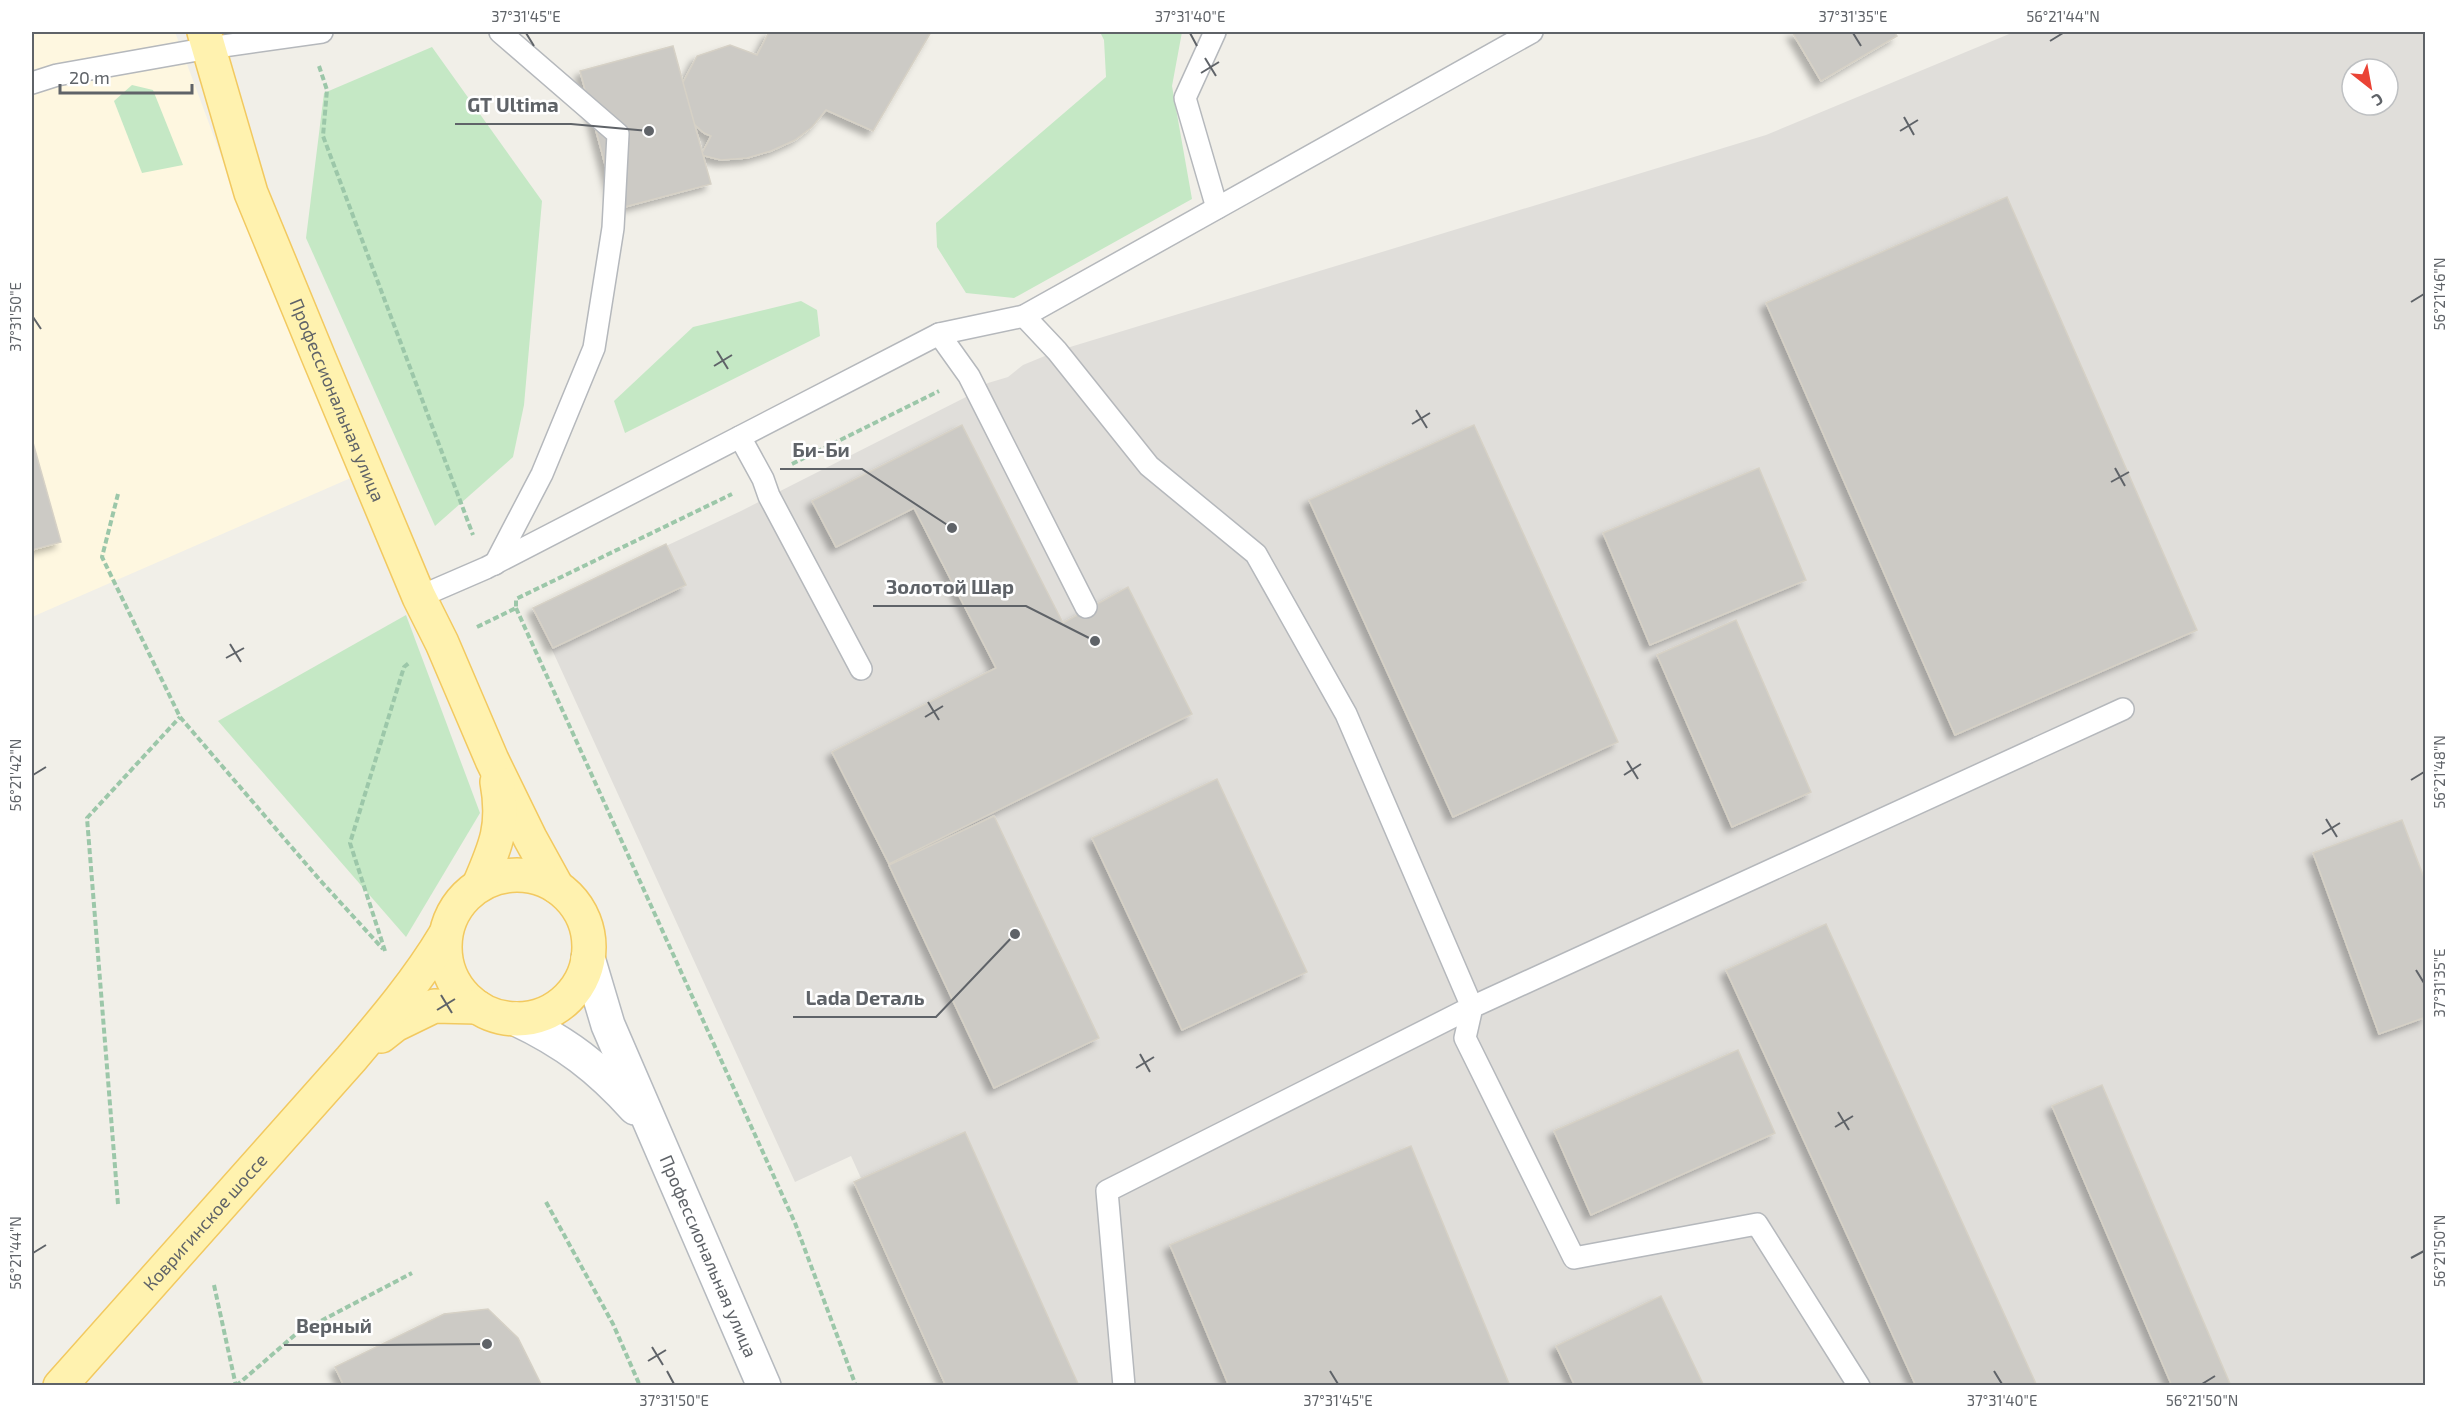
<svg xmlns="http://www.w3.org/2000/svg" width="2457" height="1417" viewBox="0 0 2457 1417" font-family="'Exo 2',sans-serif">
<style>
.commercial{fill:#fef7e0}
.industrial{fill:#e0deda;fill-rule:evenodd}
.green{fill:#c5e8c5}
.building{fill:#cccac5;stroke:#d6d1c6;stroke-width:1.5;filter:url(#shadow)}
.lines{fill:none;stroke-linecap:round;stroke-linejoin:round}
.service-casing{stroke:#b5b8bc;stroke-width:24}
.secondary-casing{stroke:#b6babf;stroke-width:36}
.primary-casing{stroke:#f2c960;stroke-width:36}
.path{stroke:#9cc7a9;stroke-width:4;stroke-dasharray:6 3;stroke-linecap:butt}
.service{stroke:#fff;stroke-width:21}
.secondary{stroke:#fff;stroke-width:33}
.primary{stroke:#fff2af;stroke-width:33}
.ticks{fill:none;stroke:#5f6368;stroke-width:2}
.labels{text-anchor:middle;stroke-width:5;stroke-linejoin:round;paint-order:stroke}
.street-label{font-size:18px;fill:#5f6368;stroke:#fff}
.leader{fill:none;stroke:#5f6368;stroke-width:2}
.callout-dot{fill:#5f6368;stroke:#fff;stroke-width:2}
.callout-label{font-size:20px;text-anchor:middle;font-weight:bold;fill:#5f6368;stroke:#fff;stroke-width:5;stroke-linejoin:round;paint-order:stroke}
.neatline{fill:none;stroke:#5f6368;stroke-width:2}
.ticks-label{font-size:15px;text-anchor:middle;fill:#5f6368}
</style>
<defs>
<filter id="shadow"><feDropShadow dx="-5.5" dy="5.5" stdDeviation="3" flood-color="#0004"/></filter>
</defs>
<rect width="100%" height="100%" fill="#f1efe8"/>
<!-- commercial -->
<polygon class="commercial" points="32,32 175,32 265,274 353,477 32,617"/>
<!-- industrial -->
<path class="industrial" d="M2014,32H2425V1385H954L851,1156L795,1182L533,608L741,511L968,396L988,383L1008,377L1023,365L1057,351L1766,135ZM2352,69H2388V105H2352Z"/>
<!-- green -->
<g class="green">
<polygon points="1100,32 1182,32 1172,86 1192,199 1014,298 966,293 937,247 936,223 1106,77 1104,40"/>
<polygon points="432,47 542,201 524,405 513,457 435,526 306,238 324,93"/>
<polygon points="132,85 153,90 183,165 142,173 114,101"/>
<polygon points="801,301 817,310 820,336 625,433 614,401 693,327"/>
<polygon points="406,615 480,813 406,937 218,721"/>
</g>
<!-- building -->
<g class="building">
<polygon points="769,32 931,32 873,131 826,110 812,127 795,140 771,151 747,158 721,160 701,155 711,136 704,133 687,118 680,88 697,56 730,45 757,55"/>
<polygon points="1792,32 1894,32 1897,36 1821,81"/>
<polygon points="673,46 711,184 617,209 580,71"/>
<polygon points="2007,197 2197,630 1955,735 1766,303"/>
<polygon points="962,425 1063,623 1128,587 1192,714 889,864 832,752 996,668 914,508 836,547 812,501"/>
<polygon points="1474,425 1618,742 1453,817 1309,500"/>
<polygon points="32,439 61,542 32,550"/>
<polygon points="1759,468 1806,580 1650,645 1603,533"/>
<polygon points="666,544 686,585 553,648 533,608"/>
<polygon points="1736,620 1811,792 1732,827 1657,655"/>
<polygon points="1217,779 1307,972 1182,1030 1092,838"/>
<polygon points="994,816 1099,1038 994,1088 889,865"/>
<polygon points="2402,820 2426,883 2426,1017 2379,1034 2313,853"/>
<polygon points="1826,924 2037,1386 1916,1386 1726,970"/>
<polygon points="1738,1050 1775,1133 1591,1215 1554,1131"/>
<polygon points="2102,1085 2231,1386 2172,1386 2052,1106"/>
<polygon points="965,1132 1079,1386 946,1386 854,1182"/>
<polygon points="1411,1146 1510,1386 1229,1386 1170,1245"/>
<polygon points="1661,1296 1704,1386 1575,1386 1556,1346"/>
<polygon points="488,1309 518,1338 542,1386 344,1386 335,1367 444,1314"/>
</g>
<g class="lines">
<!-- service casing -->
<g class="service-casing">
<g id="service">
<polyline points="1215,32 1185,98 1217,208"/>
<polyline points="32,83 57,75 209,48 322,32"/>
<polyline points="1024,316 1057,351 1149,466 1256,554 1346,714 1472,1007 1107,1191 1124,1386"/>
<polyline points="939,334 969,376 1086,607"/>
<polyline points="740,437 763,479 769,496 861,669"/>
<polyline points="495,564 542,474 594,348 613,228 618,134 500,32"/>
<polyline points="419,597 486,568 939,334 1024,316 1532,32"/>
<polyline points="1859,1386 1757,1224 1574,1258 1465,1038 1472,1007 2123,709"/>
</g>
</g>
<!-- secondary casing -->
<g class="secondary-casing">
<g id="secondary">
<path id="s1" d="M588,958L608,1025L764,1386"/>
<path d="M516,1019C565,1042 599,1068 635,1108"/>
</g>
</g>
<!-- primary casing -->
<g class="primary-casing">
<g id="primary">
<path id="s2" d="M204,32L251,193L319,358L419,597L442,643L492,760L530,838L557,887"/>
<circle cx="517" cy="947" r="72"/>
<path d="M479,885C496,846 505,825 497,782"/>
<polyline points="381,1036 395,1025 434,1006 477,1007"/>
<path id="s3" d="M60,1386L351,1059C385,1019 418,980 445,935"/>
</g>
</g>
<!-- path -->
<g class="path">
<polyline points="319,66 327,90 323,136 473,535"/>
<polyline points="792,464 939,391"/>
<polyline points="118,494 102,557 180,717 319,879 383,949"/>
<polyline points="516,608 795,1223 856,1386"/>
<polyline points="477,627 516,608 516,599 732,494"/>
<polyline points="385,951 350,843 404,667 409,663"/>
<polyline points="546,1202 613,1324 640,1386"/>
<polyline points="118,1204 87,818 180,717"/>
<polyline points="214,1285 236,1386"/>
<polyline points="236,1386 296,1334 412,1273"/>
</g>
<!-- service -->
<use href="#service" class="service"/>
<!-- secondary -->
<use href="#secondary" class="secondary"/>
<!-- primary -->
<use href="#primary" class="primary"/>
</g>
<!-- ticks -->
<path class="ticks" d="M526,33L534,46M1190,33L1197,46M1853,33L1861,46M2050,41L2063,33M1205,58L1216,76M1201,73L1219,62M1904,117L1914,135M1900,131L1918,120M2411,302L2424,294M33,317L41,329M717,351L728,369M714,366L732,355M1416,410L1427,428M1412,424L1430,413M2115,468L2125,486M2111,482L2129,472M230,644L241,662M226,658L244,648M928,702L939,720M925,717L943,706M1627,761L1638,779M33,775L46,767M1624,775L1641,764M2411,780L2424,772M2326,819L2337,837M2322,834L2340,823M2416,970L2424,983M441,995L452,1013M437,1010L455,999M1140,1054L1150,1072M1136,1068L1154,1057M1838,1112L1849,1130M1835,1127L1853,1116M33,1253L46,1245M2411,1258L2424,1251M652,1347L663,1365M648,1361L666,1350M667,1371L674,1384M1330,1371L1338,1384M1994,1371L2002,1384M2202,1384L2215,1376"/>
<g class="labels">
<!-- street labels -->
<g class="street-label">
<text dy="6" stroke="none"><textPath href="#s2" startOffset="392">Профессиональная улица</textPath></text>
<text dy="6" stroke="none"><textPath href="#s3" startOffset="219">Ковригинское шоссе</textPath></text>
<text dy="6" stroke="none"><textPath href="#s1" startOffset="322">Профессиональная улица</textPath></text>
</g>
</g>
<!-- callouts -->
<path class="leader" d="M649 131L571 124H455M952 528L862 469H780M1095 641L1026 606H873M1015 934L936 1017H793M487 1344L385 1345H284"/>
<g class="callout-dot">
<circle cx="649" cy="131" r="6"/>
<circle cx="952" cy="528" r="6"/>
<circle cx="1095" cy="641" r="6"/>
<circle cx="1015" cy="934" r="6"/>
<circle cx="487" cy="1344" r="6"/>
</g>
<g class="callout-label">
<text x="513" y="112">GT Ultima</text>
<text x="821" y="457">Би-Би</text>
<text x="950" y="594">Золотой Шар</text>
<text x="865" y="1005">Lada Dеталь</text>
<text x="334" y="1333">Верный</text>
</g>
<!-- border -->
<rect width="2457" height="1417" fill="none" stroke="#ffffff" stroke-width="66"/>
<!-- north arrow -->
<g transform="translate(2370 87) rotate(149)"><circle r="28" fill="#ffffff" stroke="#bfc1c3" stroke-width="1.5"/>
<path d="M0-4.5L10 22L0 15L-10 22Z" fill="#ea4335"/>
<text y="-9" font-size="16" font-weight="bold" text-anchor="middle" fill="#5f6368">С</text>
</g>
<!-- scale -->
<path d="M60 84v9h132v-9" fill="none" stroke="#5f6368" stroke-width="3"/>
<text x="69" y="84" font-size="18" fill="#5f6368" stroke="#ffffff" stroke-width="4.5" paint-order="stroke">20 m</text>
<rect x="33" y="33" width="2391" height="1351" class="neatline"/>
<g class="ticks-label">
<text x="526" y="22">37°31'45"E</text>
<text x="1190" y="22">37°31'40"E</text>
<text x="1853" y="22">37°31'35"E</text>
<text x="2063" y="22">56°21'44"N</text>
<text transform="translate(2440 294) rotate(-90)" y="5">56°21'46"N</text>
<text transform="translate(16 317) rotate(-90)" y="5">37°31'50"E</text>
<text transform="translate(2440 772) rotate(-90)" y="5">56°21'48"N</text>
<text transform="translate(16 775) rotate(-90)" y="5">56°21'42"N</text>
<text transform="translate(2440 983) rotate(-90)" y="5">37°31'35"E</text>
<text transform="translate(2440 1251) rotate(-90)" y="5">56°21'50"N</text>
<text transform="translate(16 1253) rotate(-90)" y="5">56°21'44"N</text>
<text x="674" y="1406">37°31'50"E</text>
<text x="1338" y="1406">37°31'45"E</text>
<text x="2002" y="1406">37°31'40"E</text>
<text x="2202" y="1406">56°21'50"N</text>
</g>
</svg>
